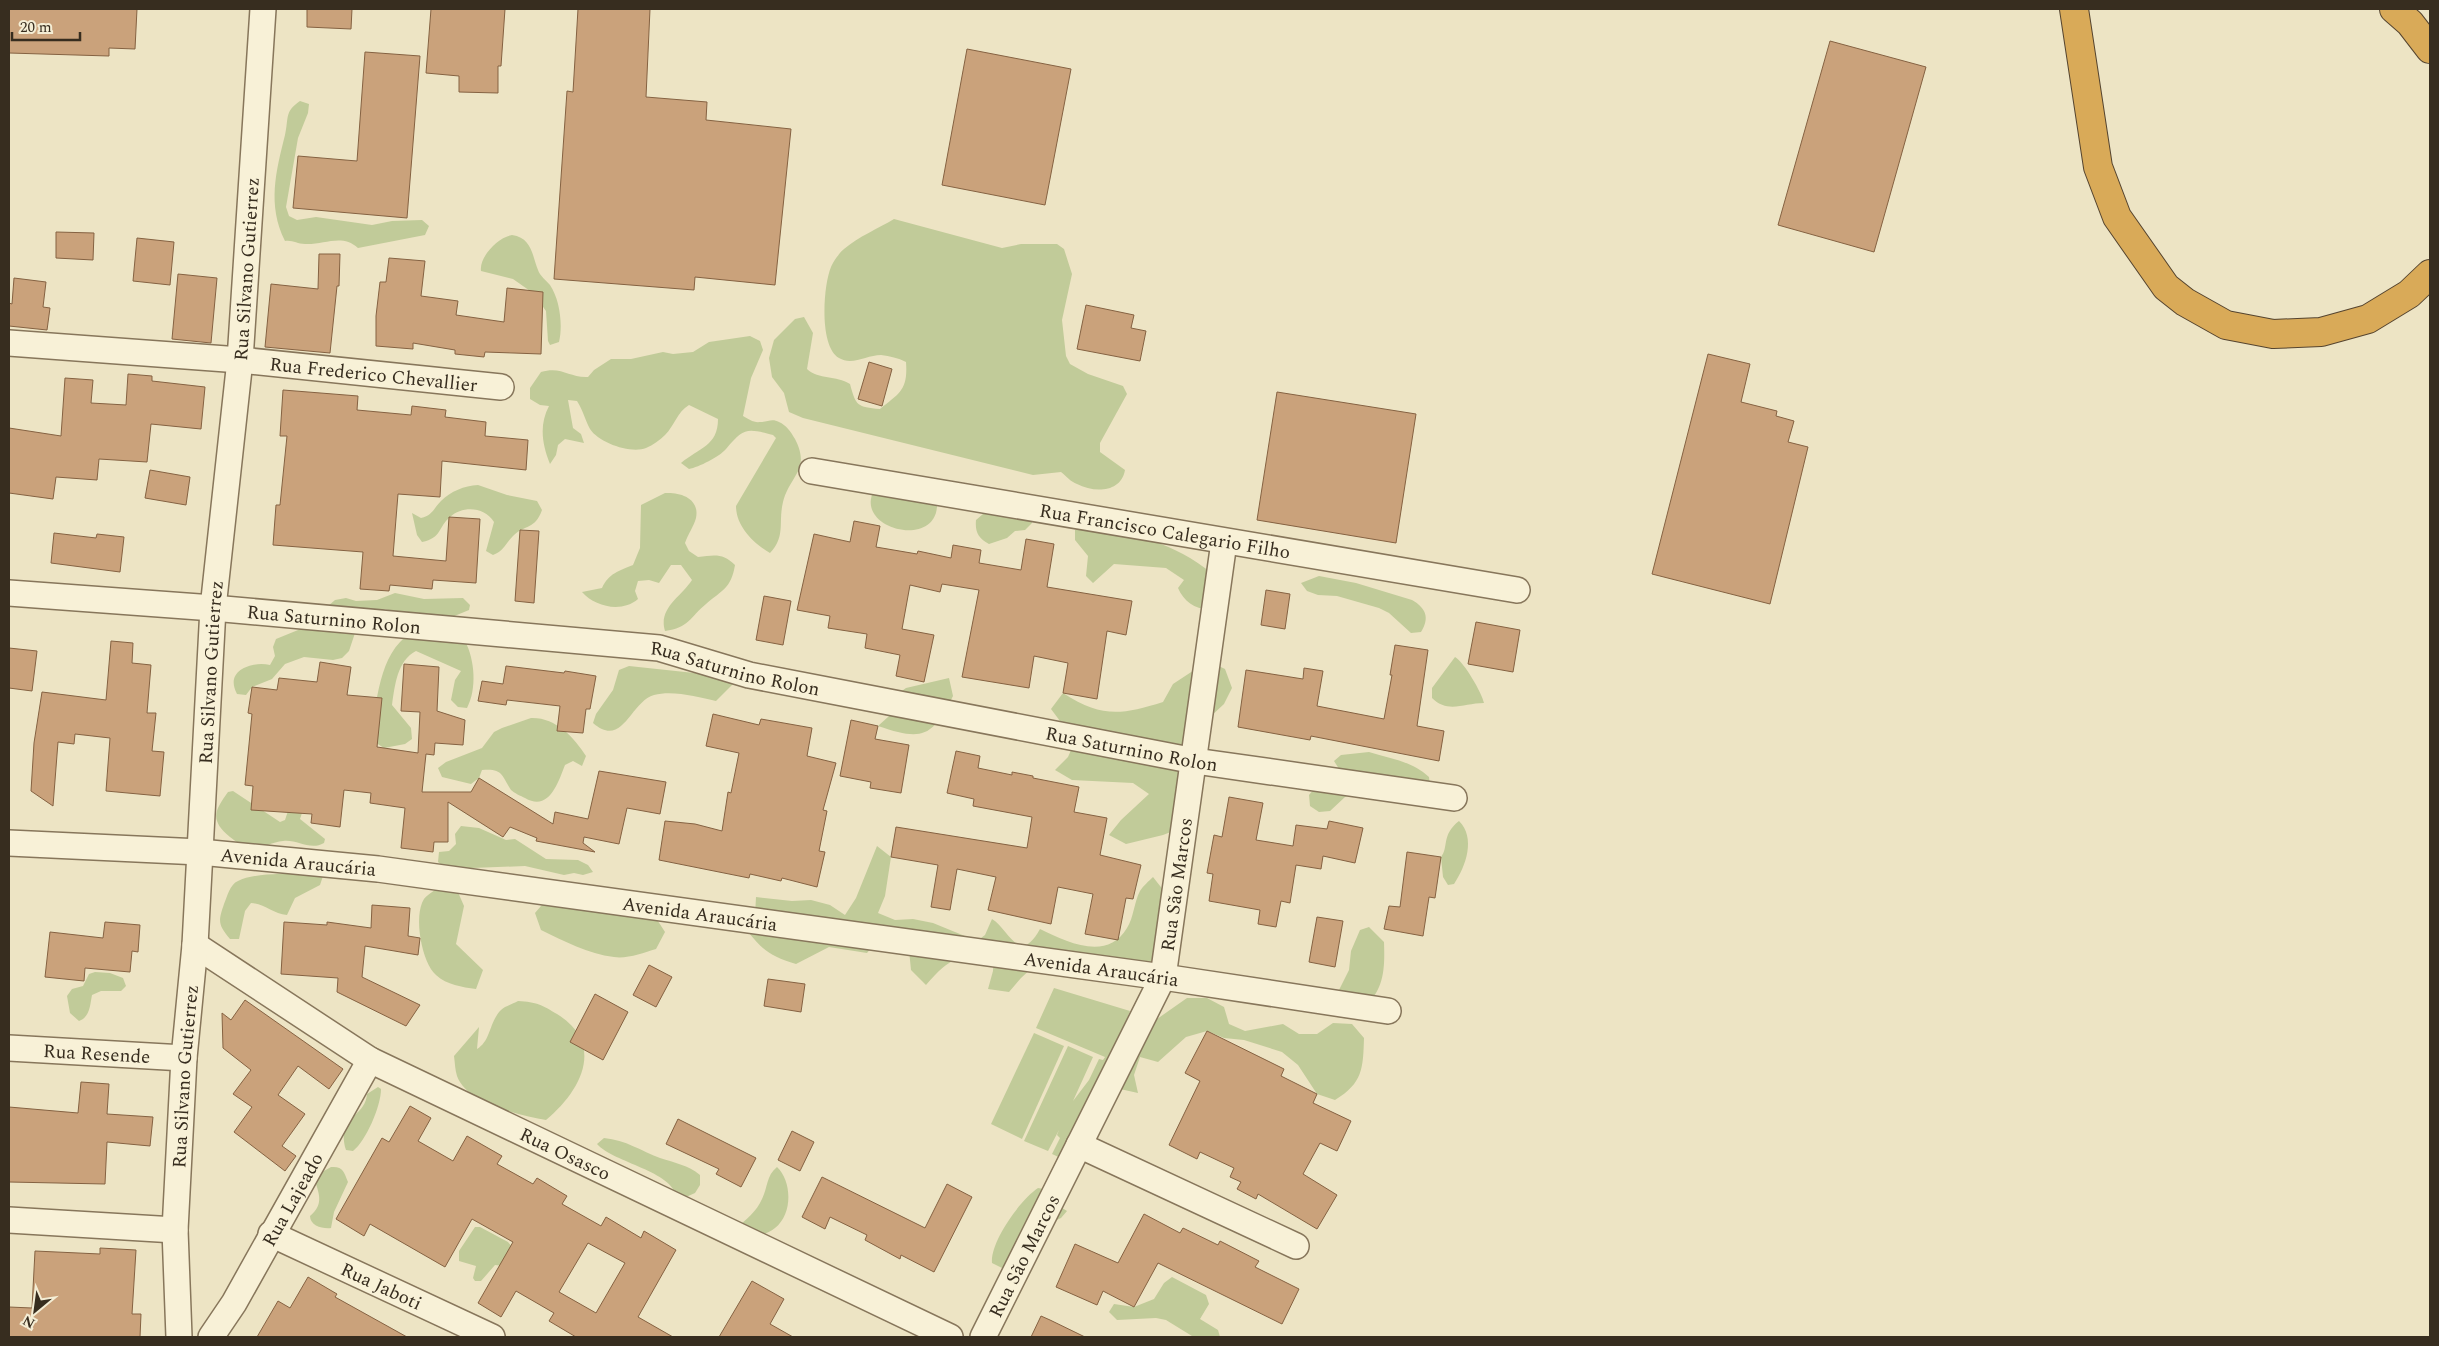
<svg xmlns="http://www.w3.org/2000/svg" width="2439" height="1346" viewBox="0 0 2439 1346" font-family="Spectral,serif">
<style>
.green{fill:#c1cb99}
.building{fill:#caa27b;stroke:#856242;fill-rule:evenodd}
.lines{fill:none;stroke-linecap:round;stroke-linejoin:round}
.street-casing{stroke:#87765b;stroke-width:28}
.highway-casing{stroke:#55442f;stroke-width:30}
.street{stroke:#f8f1d7;stroke-width:25}
.highway{stroke:#d9aa58;stroke-width:28}
.labels{text-anchor:middle;stroke-width:5;stroke-linejoin:round;paint-order:stroke}
.street-label{font-size:19px;fill:#372d1f;stroke:#f4edd4}
</style>
<rect width="100%" height="100%" fill="#ede4c4"/>
<!-- green -->
<g class="green">
<path d="M300,101L309,104L308,113L298,138L286,207L289,216L297,220L316,217L372,225L392,221L422,220L429,226L425,235L358,248C342,233 324,245 305,244C297,244 293,240 285,241C267,205 276,171 285,135C289,118 284,112 300,101Z"/>
<path d="M894,219L1002,248L1021,244H1057L1064,249L1072,274L1062,320L1066,356L1070,364L1088,374L1123,386L1127,394L1100,443V452L1125,470C1121,493 1094,493 1077,484C1071,482 1066,476 1061,472L1033,475L803,418L789,412L784,393L772,377L769,358L774,340L795,319L804,317L813,333L807,369C819,380 836,375 850,384C856,406 857,407 880,409C900,393 908,390 906,362C898,358 890,356 881,355C867,355 852,366 839,358C819,347 823,286 831,267C833,262 840,252 844,249C858,237 879,228 894,219Z"/>
<path d="M512,235C532,238 532,255 538,270C540,276 546,280 550,285C560,300 563,325 559,342L550,345L548,341L546,311L533,293L513,279L481,271C479,257 498,237 512,235Z"/>
<path d="M750,336L760,341L763,350L751,378L743,416C748,419 754,423 760,422C768,422 772,418 779,422C786,425 791,432 795,439C811,470 790,475 783,502C778,523 786,536 770,553C753,543 736,526 736,506L776,438L773,435C746,428 744,428 726,449C719,457 699,467 689,469L681,463C699,448 718,446 718,419L689,405C677,412 675,425 665,435C660,440 653,445 646,448C631,454 599,443 590,429C585,420 583,410 577,401L568,400L573,428L581,434L584,443L565,439L558,445L556,455L550,464C542,444 539,425 549,406L540,405L530,399V388L541,372C562,366 569,378 588,377L594,370L611,359H631L663,352L673,354L693,352L709,342Z"/>
<path d="M478,485L507,495L537,501L542,510C535,530 525,524 513,536C505,544 504,551 493,555L486,551L494,522C485,507 463,505 450,517C438,527 442,538 422,542L417,535L412,513L421,518C433,515 433,509 441,501C451,491 464,486 478,485Z"/>
<path d="M874,490L937,503C939,550 853,530 874,490Z"/>
<path d="M665,493C680,492 700,498 696,518C694,526 688,534 685,543L689,551L698,557C715,555 723,553 735,565C731,589 722,590 706,604C690,617 689,628 665,631C658,608 681,597 692,580L681,565H671L659,583L649,580L638,581L635,591L638,599C622,613 595,607 582,592L602,588C609,573 619,571 633,565L640,548L641,505Z"/>
<path d="M985,505L1030,514L1032,523L1025,530L1015,531L1007,538L989,544C978,538 975,532 976,520L983,514Z"/>
<path d="M1084,526C1137,536 1171,540 1214,575L1211,609C1196,610 1184,602 1178,588L1184,580L1166,568L1114,564L1093,583L1086,576L1088,556L1075,540V530Z"/>
<path d="M1319,576L1356,583L1412,600C1426,608 1430,618 1421,632L1411,633L1389,613L1379,608L1337,596L1318,595L1307,591L1301,583Z"/>
<path d="M395,593L424,599L463,598L470,605L469,610L452,617L423,613L403,614L385,609L375,613L355,633L349,651L342,658L333,660L304,657L285,664L272,679L252,687L246,695L237,694C224,670 252,661 270,665L275,656L273,647L276,639L303,628L335,600L346,598L356,601L377,600Z"/>
<path d="M411,633L465,641C475,660 477,689 467,708L458,707L451,700L455,680L461,671L416,651C397,661 395,685 392,705L411,728L412,739L405,744L384,748L370,739C377,705 378,653 411,633Z"/>
<path d="M1455,657C1464,662 1482,693 1484,703C1464,703 1448,714 1432,698V688Z"/>
<path d="M1208,661L1225,669L1232,688L1224,704L1210,717L1181,780V828L1163,835L1126,844L1109,835L1121,820L1149,794L1133,783L1072,780L1055,770L1068,757L1075,741L1051,709L1063,693C1102,718 1121,715 1163,702L1173,684Z"/>
<path d="M629,666L713,675L734,683L716,701C698,697 673,690 654,695C630,702 623,749 593,723L596,714L613,690L619,670Z"/>
<path d="M949,678L953,696C932,738 922,741 878,726L898,708L891,699L906,688Z"/>
<path d="M531,718C555,717 574,737 586,756L582,766L573,761L565,765C558,783 549,812 525,798C521,796 514,793 511,790C502,776 503,768 482,770L479,778L471,784L442,777L438,768L446,762L482,748L494,732L502,728Z"/>
<path d="M1369,752C1391,759 1412,761 1429,777L1430,787L1354,793L1345,797L1330,811L1319,812L1310,806L1309,795L1315,788L1341,772L1334,761L1341,755Z"/>
<path d="M233,791L280,822L285,820L288,811L303,810L300,819L325,839L324,843C310,851 297,839 283,841C271,842 262,849 250,848C243,847 235,841 230,837C209,820 215,810 228,792Z"/>
<path d="M1459,821C1476,838 1466,866 1454,884L1448,885L1443,877L1441,857C1449,847 1441,835 1459,821Z"/>
<polygon points="461,826 479,828 506,840 515,839 546,859 578,860 588,865 593,872 583,875 574,873 564,875 525,866 446,869 438,862 439,852 449,851 456,844 455,834"/>
<path d="M877,846L891,857L885,896L878,913L895,920L913,919L933,923L977,941L985,935L992,919C1009,929 1019,967 1040,929C1067,942 1107,962 1127,928C1134,917 1134,902 1140,891C1143,886 1149,881 1153,877L1164,891L1170,959L1131,965H1035L1021,978L1009,992L988,989L993,971L994,952C957,958 952,955 926,985L911,970L909,950L879,938L867,953L829,947L796,964C773,957 764,952 749,933L755,916L756,897L792,901L811,900L830,905L845,915L856,898Z"/>
<path d="M304,873L323,876L320,885L295,898L287,915C273,914 265,904 251,903L245,911L239,939H230C218,924 218,922 224,904C227,897 230,884 238,881C253,873 286,874 304,873Z"/>
<path d="M439,887L457,890L464,906L456,944L483,970L476,989C462,987 447,985 436,975C422,963 413,916 424,899C427,895 434,891 439,887Z"/>
<path d="M547,899L585,903L601,912L620,907L654,915L665,932L656,949C643,953 627,959 614,957C588,954 564,941 541,930L535,913Z"/>
<path d="M1369,927L1384,942C1385,971 1384,990 1362,1010C1352,1019 1346,1020 1334,1016L1331,1006L1349,970L1351,951L1360,930Z"/>
<path d="M95,972L110,973L123,978L126,986L121,991H101L92,995C90,1005 90,1017 79,1021L70,1013L67,996L72,989L83,986L89,974Z"/>
<path d="M1054,988L1130,1011L1119,1039L1140,1031L1187,998H1207L1224,1007L1229,1024L1245,1031L1283,1024L1299,1034H1317L1333,1023L1352,1024L1364,1038C1363,1068 1363,1083 1335,1100L1317,1094L1298,1065L1282,1052L1244,1040L1224,1038L1207,1031L1186,1037L1158,1062L1140,1057L1134,1075L1138,1093L1120,1089L1065,1160L1052,1154L1060,1138L1057,1135L1059,1130L1048,1151L1024,1141L1068,1046L1093,1057L1073,1101L1089,1080L1099,1059L1103,1060L1105,1057L1036,1028Z"/>
<path d="M518,1001C537,1002 542,1005 557,1014C606,1044 581,1091 546,1120C520,1115 467,1104 457,1076C455,1070 455,1063 454,1056L479,1027L477,1049C491,1041 489,1022 501,1010C505,1006 513,1004 518,1001Z"/>
<polygon points="1034,1033 1064,1046 1022,1139 991,1124"/>
<path d="M378,1087L381,1089C381,1106 366,1141 353,1151L346,1150C336,1114 365,1119 367,1094Z"/>
<path d="M604,1138C626,1140 641,1151 660,1158C675,1163 688,1165 700,1175V1185L695,1193L686,1197H676C673,1171 614,1163 597,1144Z"/>
<path d="M331,1167C343,1166 344,1172 348,1182L334,1212L331,1228C323,1229 310,1226 310,1216C323,1205 320,1196 315,1181L322,1172Z"/>
<path d="M777,1167C792,1181 793,1214 775,1228C770,1232 764,1234 758,1237L736,1228C746,1220 757,1211 762,1199C768,1187 766,1176 777,1167Z"/>
<path d="M1038,1188L1049,1190L1059,1206L1067,1211L1061,1218L1052,1222L1002,1268L992,1263C990,1242 1020,1200 1038,1188Z"/>
<polygon points="475,1227 480,1227 508,1242 517,1253 503,1266 495,1265 481,1281 475,1281 473,1278 476,1266 459,1261 459,1251"/>
<polygon points="1172,1277 1206,1295 1209,1304 1200,1319 1218,1330 1220,1337 1192,1336 1166,1320 1156,1318 1117,1320 1109,1312 1114,1304 1134,1307 1154,1299 1164,1283"/>
</g>
<!-- building -->
<g class="building">
<polygon points="9,9 137,9 135,49 109,48 109,56 9,53"/>
<polygon points="307,9 352,9 351,29 307,27"/>
<polygon points="431,9 505,9 501,66 498,66 498,93 459,92 459,76 426,73"/>
<polygon points="578,9 650,9 646,97 707,102 706,120 791,129 775,285 695,277 694,290 554,279 567,91 573,92"/>
<polygon points="1830,41 1926,67 1874,252 1778,225"/>
<polygon points="967,49 1071,69 1045,205 942,185"/>
<polygon points="365,52 420,56 407,218 293,208 298,156 357,161"/>
<polygon points="56,232 94,233 93,260 56,258"/>
<polygon points="137,238 174,242 170,285 133,281"/>
<polygon points="319,254 340,254 339,286 337,286 330,353 265,347 271,284 318,289"/>
<polygon points="389,258 425,261 421,296 458,301 456,315 504,322 507,288 543,292 541,354 485,352 484,357 455,354 455,350 413,343 413,349 376,346 376,316 380,282 386,282"/>
<polygon points="178,274 217,278 211,343 172,339"/>
<polygon points="14,278 46,282 43,307 50,308 47,330 9,326 9,303 12,304"/>
<polygon points="1086,305 1134,315 1131,328 1146,331 1140,361 1077,349"/>
<polygon points="1708,354 1750,364 1741,402 1777,411 1776,416 1794,421 1788,442 1808,447 1770,604 1652,574"/>
<polygon points="869,362 892,369 882,406 858,399"/>
<polygon points="128,374 152,376 152,381 205,387 201,429 151,424 147,462 99,459 97,480 56,477 53,499 9,493 9,428 61,436 65,378 93,380 91,403 126,405"/>
<polygon points="283,390 358,396 357,410 411,415 412,406 446,410 445,417 486,422 485,436 528,440 526,470 442,461 440,497 398,494 393,556 446,561 449,517 480,519 476,583 433,580 432,589 390,585 389,591 360,589 363,552 273,545 276,505 280,505 287,436 280,436"/>
<polygon points="1277,392 1416,414 1396,543 1257,520"/>
<polygon points="150,470 190,477 186,505 145,498"/>
<polygon points="854,521 880,526 876,547 917,554 918,551 951,558 953,545 981,550 979,563 1021,570 1026,539 1054,544 1047,587 1132,601 1126,635 1107,631 1097,699 1063,693 1068,663 1034,656 1029,688 962,677 979,590 942,584 940,592 910,585 902,629 934,635 924,682 896,676 900,655 865,648 867,634 828,628 830,616 797,610 814,534 850,542"/>
<polygon points="520,530 539,531 534,603 515,601"/>
<polygon points="54,533 96,538 97,534 124,537 120,572 51,563"/>
<polygon points="1266,590 1290,594 1285,629 1261,625"/>
<polygon points="764,596 791,601 783,645 756,640"/>
<polygon points="1476,622 1520,630 1513,672 1468,664"/>
<polygon points="111,641 133,643 132,663 151,665 147,713 156,713 152,751 164,752 160,796 106,791 110,738 75,734 74,744 58,742 53,806 31,791 34,743 42,692 106,700"/>
<polygon points="1395,645 1428,650 1417,726 1444,731 1439,761 1311,736 1310,740 1238,727 1246,670 1303,679 1304,668 1323,671 1317,706 1384,719 1392,675 1390,675"/>
<polygon points="9,648 37,651 32,691 9,688"/>
<polygon points="320,662 351,667 347,695 382,698 377,747 418,753 420,712 401,711 404,664 439,667 437,711 465,720 463,745 435,743 434,755 426,754 422,792 471,792 479,778 553,824 555,812 588,819 599,771 666,782 660,814 627,808 619,844 584,837 583,843 595,852 536,841 537,838 510,827 503,837 448,802 448,842 434,842 433,852 401,848 405,808 370,803 371,793 344,790 340,827 311,823 312,814 251,810 253,786 245,785 252,714 248,713 252,687 277,690 279,678 317,682"/>
<polygon points="506,666 564,673 565,671 596,676 590,709 586,709 583,733 557,731 560,706 507,700 506,705 478,701 482,681 503,684"/>
<polygon points="713,714 759,725 761,719 812,728 807,756 836,763 823,810 827,811 819,851 825,852 817,887 782,878 781,881 750,874 749,878 659,860 665,821 695,824 722,831 728,792 731,793 739,753 706,746"/>
<polygon points="851,720 878,726 875,739 909,745 901,793 870,788 871,782 840,776"/>
<polygon points="956,751 980,756 978,768 1012,775 1012,772 1033,776 1033,778 1079,787 1074,812 1107,818 1100,855 1141,865 1133,899 1126,898 1118,940 1085,934 1093,894 1058,887 1051,924 988,910 996,877 957,869 950,910 931,907 938,865 891,857 896,827 1027,848 1032,817 973,806 974,799 947,793"/>
<polygon points="1229,797 1263,803 1256,840 1293,846 1296,825 1327,829 1329,821 1363,828 1355,863 1323,856 1321,869 1296,865 1290,903 1281,901 1276,927 1258,924 1260,910 1209,901 1213,874 1207,873 1214,835 1222,837"/>
<polygon points="1407,852 1441,857 1435,898 1429,897 1423,936 1384,929 1389,906 1400,907"/>
<polygon points="372,905 410,908 408,936 420,938 418,955 365,946 362,977 420,1005 406,1026 337,992 338,978 281,974 284,922 327,925 327,922 371,928"/>
<polygon points="1317,917 1343,921 1335,967 1309,962"/>
<polygon points="105,922 140,925 138,952 132,951 130,972 85,968 84,981 45,977 50,932 103,938"/>
<polygon points="649,965 672,977 656,1007 633,995"/>
<polygon points="768,979 805,984 801,1012 764,1006"/>
<polygon points="595,994 628,1012 603,1060 570,1042"/>
<polygon points="245,1000 343,1069 329,1089 298,1066 278,1095 305,1114 282,1146 296,1156 285,1171 234,1132 252,1107 233,1094 251,1070 223,1048 222,1013 231,1020"/>
<polygon points="1207,1031 1284,1069 1281,1076 1317,1094 1313,1103 1351,1121 1337,1151 1320,1143 1303,1174 1337,1195 1317,1229 1258,1194 1256,1199 1237,1189 1241,1182 1230,1177 1234,1168 1200,1152 1197,1159 1169,1145 1200,1081 1185,1073"/>
<polygon points="81,1082 109,1084 107,1114 153,1117 150,1146 107,1142 105,1184 9,1182 9,1107 78,1113"/>
<path d="M410,1106L431,1118L418,1141L453,1161L467,1136L502,1156L497,1164L533,1184L537,1178L567,1196L562,1204L601,1226L606,1217L641,1238L644,1231L676,1250L638,1317L673,1337H576L549,1321L554,1313L516,1291L501,1317L478,1303L513,1242L472,1219L445,1267L370,1224L364,1236L336,1219L382,1138L389,1142ZM588,1243L625,1263L596,1313L559,1292Z"/>
<polygon points="678,1119 756,1158 741,1187 716,1174 719,1169 666,1144"/>
<polygon points="792,1131 814,1142 800,1171 778,1160"/>
<polygon points="822,1177 925,1228 947,1184 972,1197 934,1272 901,1255 900,1259 865,1240 867,1235 830,1217 825,1229 802,1217"/>
<polygon points="1144,1214 1180,1233 1183,1228 1218,1245 1220,1241 1259,1261 1255,1267 1299,1289 1282,1324 1158,1263 1134,1307 1103,1291 1097,1305 1056,1287 1075,1244 1118,1263"/>
<polygon points="100,1248 136,1250 132,1314 141,1314 140,1337 9,1337 9,1307 32,1308 35,1251 100,1254"/>
<polygon points="308,1277 337,1294 335,1297 407,1337 257,1337 278,1301 290,1308"/>
<polygon points="752,1281 784,1299 770,1324 793,1337 719,1337"/>
<polygon points="1041,1316 1050,1320 1085,1337 1031,1337"/>
</g>
<g class="lines">
<!-- street casing -->
<g class="street-casing">
<g id="street">
<path id="s1" d="M9,343L240,360L501,387"/>
<path id="s2" d="M812,471L1517,590"/>
<path id="s3" d="M9,593L213,608L659,648L749,675L1195,761L1454,798"/>
<path id="s4" d="M9,843L200,852L378,869L1163,977L1388,1011"/>
<path id="s5" d="M195,945L370,1060L950,1337"/>
<path id="s6" d="M9,1048L184,1058"/>
<polyline points="1079,1145 1296,1246"/>
<polyline points="9,1220 175,1230"/>
<path id="s7" d="M271,1234L492,1337"/>
<path id="s8" d="M179,1337L175,1230L184,1058L195,945L213,608L240,360L263,9"/>
<path id="s9" d="M211,1337L234,1303L370,1060"/>
<path id="s10" d="M983,1337L1163,977L1224,542"/>
</g>
</g>
<!-- highway casing -->
<g class="highway-casing">
<g id="highway">
<polyline points="2074,9 2098,167 2117,217 2166,287 2185,302 2226,325 2273,334 2321,332 2368,319 2409,294 2430,274"/>
<polyline points="2394,9 2410,23 2430,49"/>
</g>
</g>
<!-- street -->
<use href="#street" class="street"/>
<!-- highway -->
<use href="#highway" class="highway"/>
</g>
<g class="labels">
<!-- street labels -->
<g class="street-label">
<text dy="7" stroke="none"><textPath href="#s8" startOffset="1071">Rua Silvano Gutierrez</textPath></text>
<text dy="7" stroke="none"><textPath href="#s1" startOffset="366">Rua Frederico Chevallier</textPath></text>
<text dy="7" stroke="none"><textPath href="#s2" startOffset="358">Rua Francisco Calegario Filho</textPath></text>
<text dy="7" stroke="none"><textPath href="#s3" startOffset="326">Rua Saturnino Rolon</textPath></text>
<text dy="7" stroke="none"><textPath href="#s3" startOffset="731">Rua Saturnino Rolon</textPath></text>
<text dy="7" stroke="none"><textPath href="#s8" startOffset="666">Rua Silvano Gutierrez</textPath></text>
<text dy="7" stroke="none"><textPath href="#s3" startOffset="1136">Rua Saturnino Rolon</textPath></text>
<text dy="7" stroke="none"><textPath href="#s4" startOffset="290">Avenida Araucária</textPath></text>
<text dy="7" stroke="none"><textPath href="#s10" startOffset="496">Rua São Marcos</textPath></text>
<text dy="7" stroke="none"><textPath href="#s4" startOffset="695">Avenida Araucária</textPath></text>
<text dy="7" stroke="none"><textPath href="#s4" startOffset="1100">Avenida Araucária</textPath></text>
<text dy="7" stroke="none"><textPath href="#s6" startOffset="88">Rua Resende</textPath></text>
<text dy="7" stroke="none"><textPath href="#s8" startOffset="261">Rua Silvano Gutierrez</textPath></text>
<text dy="7" stroke="none"><textPath href="#s5" startOffset="426">Rua Osasco</textPath></text>
<text dy="7" stroke="none"><textPath href="#s9" startOffset="160">Rua Lajeado</textPath></text>
<text dy="7" stroke="none"><textPath href="#s10" startOffset="91">Rua São Marcos</textPath></text>
<text dy="7" stroke="none"><textPath href="#s7" startOffset="122">Rua Jaboti</textPath></text>
</g>
</g>
<!-- border -->
<rect width="2439" height="1346" fill="none" stroke="#372d1f" stroke-width="20"/>
<!-- north arrow -->
<g transform="translate(35 1311) rotate(209)" stroke="#f4edd4" stroke-width="4" paint-order="stroke">
<path d="M0-4L9 19L0 12L-9 19Z" fill="#372d1f"/>
<text y="-8" font-size="14" font-weight="bold" text-anchor="middle" fill="#372d1f">N</text>
</g>
<!-- scale -->
<path d="M12 32v8h68v-8" fill="none" stroke="#372d1f" stroke-width="2.5"/>
<text x="20" y="32" font-size="15" fill="#372d1f" stroke="#f4edd4" stroke-width="4" paint-order="stroke">20 m</text>
</svg>
